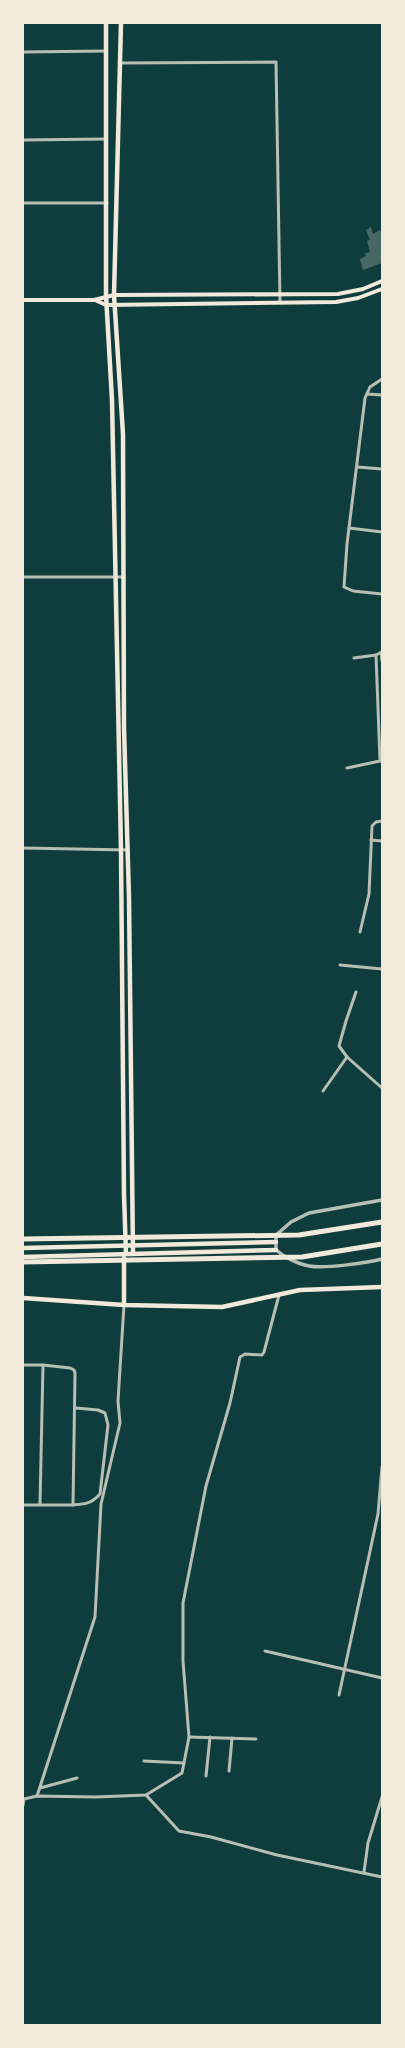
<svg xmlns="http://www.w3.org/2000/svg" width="405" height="2048" viewBox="0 0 405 2048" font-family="Karla,sans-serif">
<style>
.building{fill:#486865}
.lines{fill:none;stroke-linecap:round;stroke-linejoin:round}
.minor{stroke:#b8beb3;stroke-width:3}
.tertiary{stroke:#b8beb3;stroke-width:3.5}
.secondary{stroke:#f1e9da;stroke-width:4}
.primary{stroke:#f1e9da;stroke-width:4.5}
.trunk{stroke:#f1e9da;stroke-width:5}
</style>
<rect width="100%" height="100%" fill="#0f3d3e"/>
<!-- building -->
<polygon class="building" points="371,227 373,234 380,230 382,234 382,263 363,270 360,259 366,256 365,253 370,252 367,241 370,240 366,230"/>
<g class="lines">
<!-- minor -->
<g class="minor">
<polyline points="23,52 106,51"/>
<polyline points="121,63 276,62 280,302"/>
<polyline points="23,140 106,139"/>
<polyline points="23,203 107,203"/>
<polyline points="382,379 370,387 365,398 347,544 344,587 353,591 382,594"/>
<polyline points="367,394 382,395"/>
<polyline points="357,467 382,469"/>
<polyline points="349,528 382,532"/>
<polyline points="23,577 124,577"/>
<polyline points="381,652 382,661"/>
<polyline points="382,652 376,655 380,761 382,761"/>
<polyline points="354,658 376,655"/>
<polyline points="347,768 380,761"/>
<polyline points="371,840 382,841"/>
<polyline points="23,848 128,850"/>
<polyline points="360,932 369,894 372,826 376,822 382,821"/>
<polyline points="340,965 382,969"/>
<polyline points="356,992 346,1021 339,1046 347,1057 382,1088"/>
<polyline points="323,1091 347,1057"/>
<polyline points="23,1365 43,1365 40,1504"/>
<polyline points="23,1505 73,1505 75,1373 74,1370 70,1368 43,1365"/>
<path d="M73,1505C85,1504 91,1504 100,1494L108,1425L105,1413L98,1410L76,1408"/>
<polyline points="265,1651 382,1678"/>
<polyline points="339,1695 378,1514 382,1467"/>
<polyline points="189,1737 256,1739"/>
<polyline points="144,1761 184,1763"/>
<polyline points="229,1771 232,1738"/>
<polyline points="206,1776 210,1737"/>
<polyline points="40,1788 77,1778"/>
<polyline points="146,1795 179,1831 211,1837 277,1855 382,1877"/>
<polyline points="37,1796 95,1617 101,1504 120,1423 118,1401 124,1305"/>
<polyline points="24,1799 37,1796 96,1797 146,1795 182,1773 189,1737 183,1661 183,1603 206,1486 230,1403 240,1357 245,1354 262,1355 264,1352 279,1295"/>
<polyline points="23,1805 24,1799"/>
<polyline points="364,1872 368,1843 382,1797"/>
</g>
<!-- tertiary -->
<path class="tertiary" d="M382,1200L309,1213L291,1222L276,1235V1250C284,1257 298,1264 309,1266C324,1269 366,1263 382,1259"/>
<!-- secondary -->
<g class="secondary">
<polyline points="23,300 94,300 114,295 338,294 363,289 382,281"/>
<polyline points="95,300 106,305 336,302 358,298 382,289"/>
</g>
<!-- primary -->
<g class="primary">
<polyline points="106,23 106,295 112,400 121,850 124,1195 126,1254"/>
<polyline points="121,23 114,295 123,434 124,728 129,897 133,1254"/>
<polyline points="23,1248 276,1242"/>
<polyline points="23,1257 276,1250"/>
<polyline points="124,1258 124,1305"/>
<polyline points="23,1298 124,1305 222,1307 300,1290 382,1287"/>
</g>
<!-- trunk -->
<g class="trunk">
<polyline points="23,1239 299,1235 382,1222"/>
<polyline points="23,1262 302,1257 382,1244"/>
</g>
</g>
<!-- border -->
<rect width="405" height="2048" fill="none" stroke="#f1e9da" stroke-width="48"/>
</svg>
